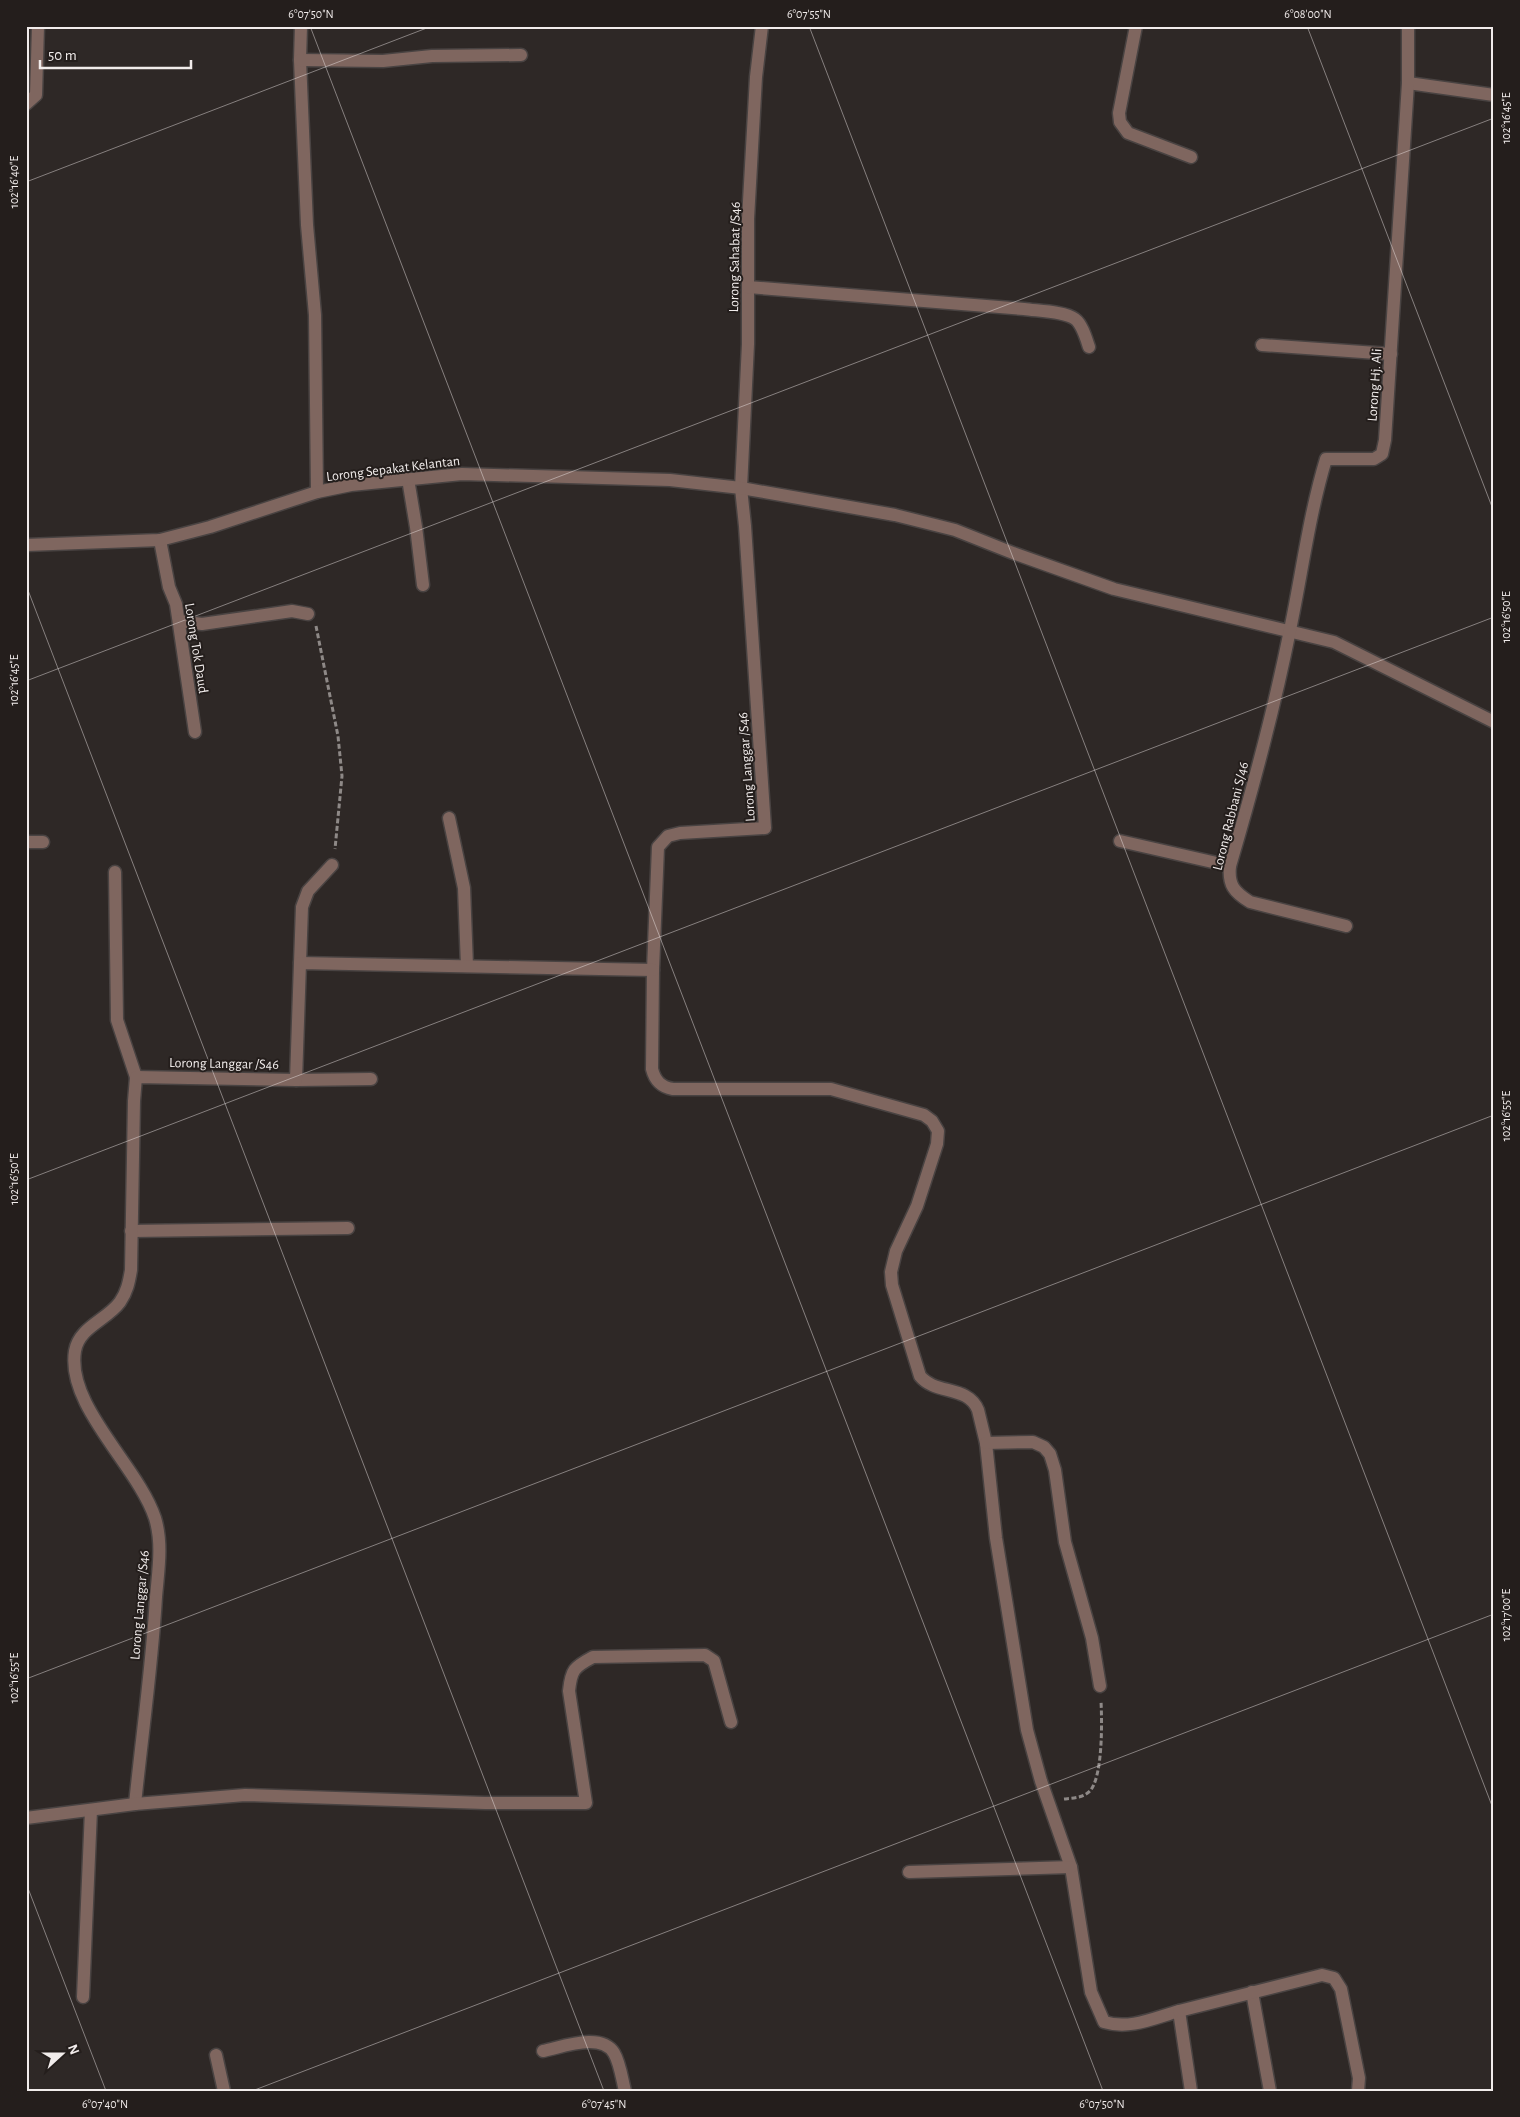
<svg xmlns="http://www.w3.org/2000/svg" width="1520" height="2117" viewBox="0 0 1520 2117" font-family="'Alegreya Sans',sans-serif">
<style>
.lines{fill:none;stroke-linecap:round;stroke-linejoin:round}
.minor-casing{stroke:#494342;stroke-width:15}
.path{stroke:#8e8987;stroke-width:3;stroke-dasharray:5 2.5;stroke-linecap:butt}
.minor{stroke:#7f665f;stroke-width:12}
.ticks{fill:none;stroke:#f1eceb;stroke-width:1;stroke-opacity:0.45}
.labels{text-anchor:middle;stroke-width:4;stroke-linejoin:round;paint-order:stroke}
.street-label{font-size:14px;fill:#f1eceb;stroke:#241e1c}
.neatline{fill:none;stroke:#f1eceb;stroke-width:2}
.ticks-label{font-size:12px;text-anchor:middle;fill:#f1eceb}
</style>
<rect width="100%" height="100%" fill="#2e2826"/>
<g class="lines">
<!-- minor casing -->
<g class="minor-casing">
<g id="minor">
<polyline points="301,26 300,60 307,225 315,315 317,492"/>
<path d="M762,26L756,77L748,219V344L741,488L745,526L765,828L680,833L668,836L658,847L653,970L652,1069C655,1081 661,1087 673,1089H831L924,1115L932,1121L938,1131L937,1144L917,1206L896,1251L891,1272L892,1285L920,1376C935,1395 968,1385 978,1410L986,1443L996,1538L1027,1730L1041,1781L1071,1867L1091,1992L1104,2022C1130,2030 1154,2018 1179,2011L1191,2091"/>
<polyline points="1136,26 1119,113 1120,122 1128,133 1191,157"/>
<polyline points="300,60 383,61 432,56 521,55"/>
<polyline points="1408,83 1494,95"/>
<polyline points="26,104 36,95 38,26"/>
<path d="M748,287L1024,309C1037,311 1064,311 1075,319C1082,324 1086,338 1089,347"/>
<polyline points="1262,345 1391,354"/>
<polyline points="408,479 416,527 423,585"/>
<polyline points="160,540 169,587 176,604 195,732"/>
<polyline points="26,545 160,540 210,527 317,492 351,485 462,474 670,480 741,488 895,515 955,530 1013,553 1114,589 1334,642 1494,722"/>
<polyline points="179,621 202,624 292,611 308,614"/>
<polyline points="449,818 464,888 467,966"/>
<polyline points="1120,841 1230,866"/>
<polyline points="26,842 43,842"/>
<polyline points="115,872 117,1020 136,1077"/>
<path d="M1346,926L1250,902C1234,892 1228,885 1230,866C1253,788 1274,710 1290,630C1302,573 1309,515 1326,459H1374L1382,454L1385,440L1408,83V26"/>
<polyline points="300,963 302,907 308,891 332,865"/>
<polyline points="296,1080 371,1079"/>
<polyline points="131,1231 348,1228"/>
<polyline points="986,1443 1033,1442 1044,1447 1050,1454 1055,1470 1065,1542 1092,1638 1100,1686"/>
<path d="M135,1804C142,1735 152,1666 156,1597C158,1572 163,1544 155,1518C138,1466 66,1406 75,1351C79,1327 107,1320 120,1302C127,1292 129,1282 131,1270L134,1101L136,1077L296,1080L300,963L653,970"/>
<path d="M26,1818L135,1804L245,1795L485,1803H586L569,1691C571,1670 574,1667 593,1657L705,1655L714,1661L731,1722"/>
<polyline points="909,1872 1071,1867"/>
<polyline points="1252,1992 1270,2091"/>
<polyline points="83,1997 91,1810"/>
<polyline points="1179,2011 1322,1975 1334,1978 1341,1989 1359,2078 1358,2091"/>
<path d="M543,2051C563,2047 601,2032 614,2053C620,2063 622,2079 625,2091"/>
<polyline points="216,2055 224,2091"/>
</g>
</g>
<!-- path -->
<g class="path">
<polyline points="316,626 338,736 342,776 335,849"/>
<path d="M1064,1799C1073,1798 1083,1798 1090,1791C1103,1776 1102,1721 1101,1701"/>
</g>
<!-- minor -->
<use href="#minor" class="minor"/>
</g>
<!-- ticks -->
<path class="ticks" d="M310,26L1103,2091M809,26L1494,1811M1307,26L1494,512M26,182L432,26M26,585L604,2091M26,681L1494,118M26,1180L1494,617M26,1679L1494,1115M26,1883L106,2091M252,2091L1494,1614"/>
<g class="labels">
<!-- street labels -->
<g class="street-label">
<text transform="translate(734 257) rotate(-89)" y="5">Lorong Sahabat /S46</text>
<text transform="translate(1374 385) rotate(-86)" y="5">Lorong Hj. Ali</text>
<text transform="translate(393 468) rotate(-7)" y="5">Lorong Sepakat Kelantan</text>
<text transform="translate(197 648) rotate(81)" y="5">Lorong Tok Daud</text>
<text transform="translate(746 767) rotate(-94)" y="5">Lorong Langgar /S46</text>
<text transform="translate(1230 816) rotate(-76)" y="5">Lorong Rabbani S/46</text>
<text transform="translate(224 1063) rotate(1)" y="5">Lorong Langgar /S46</text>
<text transform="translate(139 1605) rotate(-85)" y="5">Lorong Langgar /S46</text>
</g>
</g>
<!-- border -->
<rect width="1520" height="2117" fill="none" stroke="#241e1c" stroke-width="55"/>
<!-- north arrow -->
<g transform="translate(62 2054) rotate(69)" stroke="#241e1c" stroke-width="4" paint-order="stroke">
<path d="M0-4L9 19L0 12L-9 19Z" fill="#f1eceb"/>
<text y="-8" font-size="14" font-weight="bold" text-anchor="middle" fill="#f1eceb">N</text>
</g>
<!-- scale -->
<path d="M40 60v8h151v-8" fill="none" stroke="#f1eceb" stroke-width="2.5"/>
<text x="48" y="60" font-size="15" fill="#f1eceb" stroke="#241e1c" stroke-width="4" paint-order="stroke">50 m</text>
<rect x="28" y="28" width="1464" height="2062" class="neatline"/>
<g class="ticks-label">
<text x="311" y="18">6°07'50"N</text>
<text x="809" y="18">6°07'55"N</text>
<text x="1308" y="18">6°08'00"N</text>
<text transform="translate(1506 118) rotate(-90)" y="4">102°16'45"E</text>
<text transform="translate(14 182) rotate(-90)" y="4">102°16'40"E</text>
<text transform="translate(1506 617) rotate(-90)" y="4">102°16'50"E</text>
<text transform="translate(14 680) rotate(-90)" y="4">102°16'45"E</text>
<text transform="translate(1506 1116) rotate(-90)" y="4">102°16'55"E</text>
<text transform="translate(14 1179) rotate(-90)" y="4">102°16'50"E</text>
<text transform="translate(1506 1615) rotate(-90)" y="4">102°17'00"E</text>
<text transform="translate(14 1678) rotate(-90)" y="4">102°16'55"E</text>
<text x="105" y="2108">6°07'40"N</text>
<text x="604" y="2108">6°07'45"N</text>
<text x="1102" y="2108">6°07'50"N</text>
</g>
</svg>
